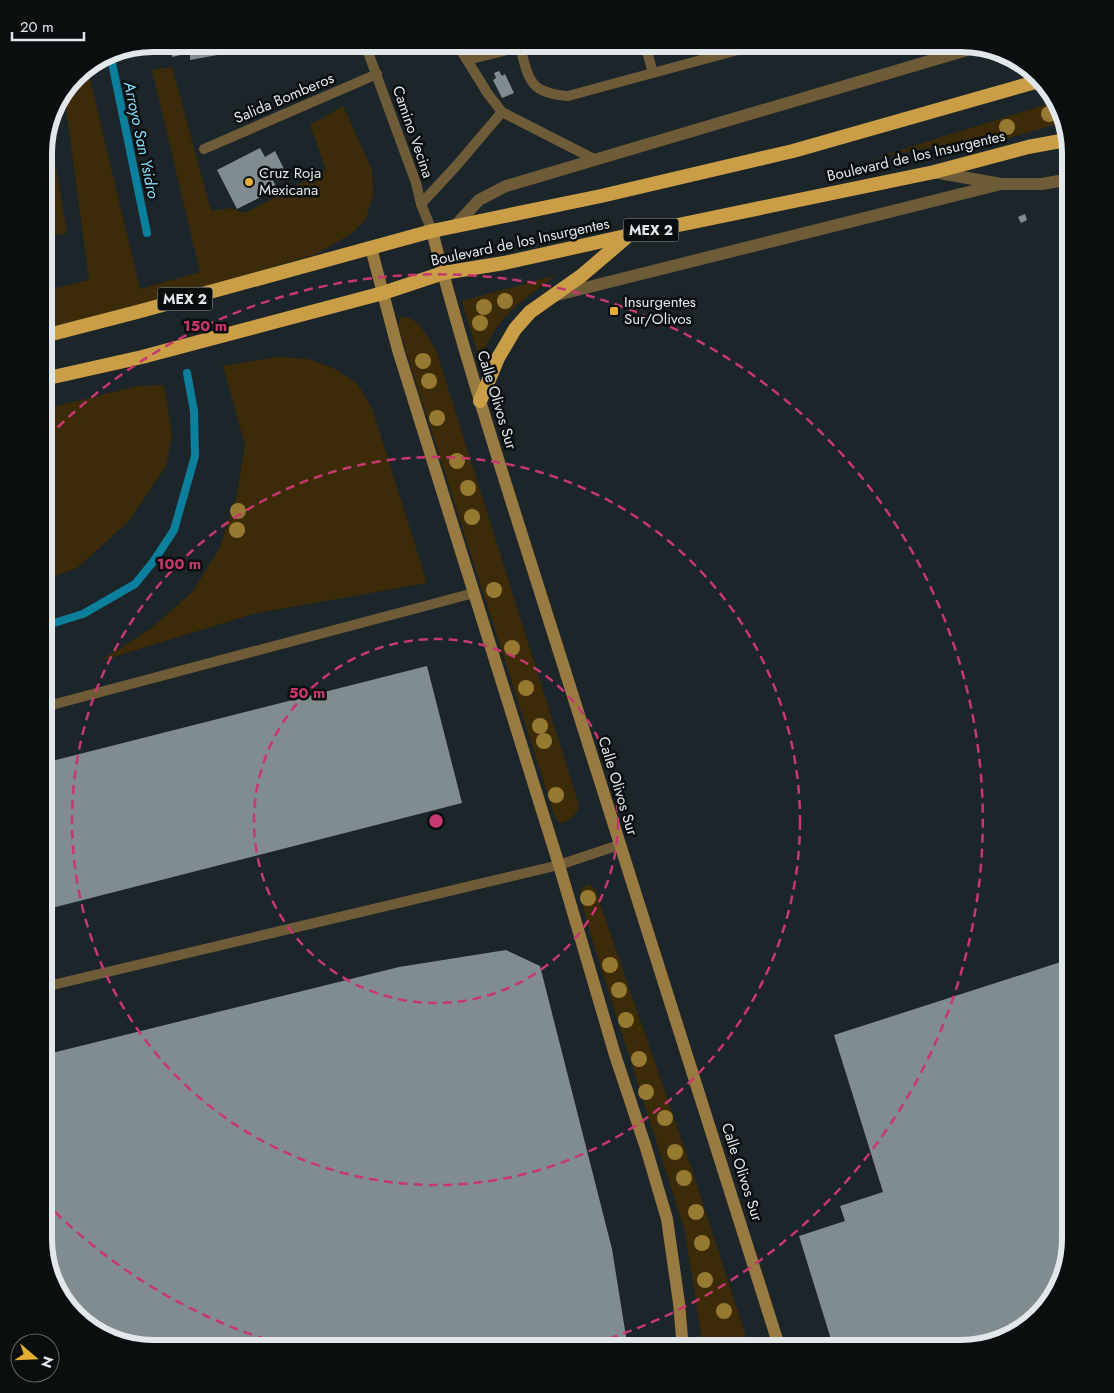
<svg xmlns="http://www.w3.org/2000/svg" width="1114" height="1393" viewBox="0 0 1114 1393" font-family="Jost,sans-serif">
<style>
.green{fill:#3b2b08}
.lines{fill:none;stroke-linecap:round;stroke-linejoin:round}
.stream{stroke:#0c7f9d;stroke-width:8}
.building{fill:#818c90}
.service{stroke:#6e5c39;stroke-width:10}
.tertiary{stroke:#6e5c39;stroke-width:12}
.secondary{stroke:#997b41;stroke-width:12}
.trunk{stroke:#c99e47;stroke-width:14}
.tree{fill:#977a32}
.ring{fill:none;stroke:#c73770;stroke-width:2.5;stroke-dasharray:9 6}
.poi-dot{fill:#e4ae35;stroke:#0a0e0f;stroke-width:2}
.labels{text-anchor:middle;stroke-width:5;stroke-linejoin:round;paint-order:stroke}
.shield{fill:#0a0e0f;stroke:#a1a7a8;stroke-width:1}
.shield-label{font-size:14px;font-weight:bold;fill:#e2e8ea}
.street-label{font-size:15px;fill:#e2e8ea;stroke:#0a0e0f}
.poi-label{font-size:15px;fill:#e2e8ea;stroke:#0a0e0f;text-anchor:start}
.water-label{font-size:16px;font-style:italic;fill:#86dcfa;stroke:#0a0e0f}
.rim{fill:none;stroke:#e2e8ea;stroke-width:6}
.centre{fill:#c73770;stroke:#0a0e0f;stroke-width:2.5}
.ring-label{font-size:15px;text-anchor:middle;font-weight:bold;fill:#c73770;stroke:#0a0e0f;stroke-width:5;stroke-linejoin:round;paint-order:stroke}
</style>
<rect width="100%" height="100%" fill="#1c2529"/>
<!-- green -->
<g class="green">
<polygon points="87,67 140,289 200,272 152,70 172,67 211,211 231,208 245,213 326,170 310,125 343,106 372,170 373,194 366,219 351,234 316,254 145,305 44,328 44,291 89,280 64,93 81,71"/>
<polygon points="1054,102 1061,123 994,142 954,143 871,159"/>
<polygon points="49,127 67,233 44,237 44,146"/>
<path d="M557,275C533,292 506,310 491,336C486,344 483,353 480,362L462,301Z"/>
<path d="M401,317C420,317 426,336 436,350L579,805C576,816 571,820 561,823L555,817L398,326Z"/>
<polygon points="277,357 308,359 333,368 357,383 372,408 427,583 253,614 100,661 153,627 193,591 220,547 237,495 245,445 223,366"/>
<polygon points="164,385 172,434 166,466 128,522 77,568 44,580 44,409 138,386"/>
<polygon points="588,884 595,889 695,1179 750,1349 700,1349 701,1334 685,1231 591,936 580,895 582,888"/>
</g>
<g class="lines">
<!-- stream -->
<g class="stream">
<polyline points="110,53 147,233"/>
<polyline points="44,626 83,614 135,584 153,562 174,530 195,456 194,411 187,373"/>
</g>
</g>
<!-- building -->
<g class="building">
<polygon points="170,44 266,44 267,46 190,60 190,53 172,57"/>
<polygon points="499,71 502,76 505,74 514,93 502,98 493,80 496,78 494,73"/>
<polygon points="260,148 265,157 275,151 284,169 271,176 277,189 237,209 217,170"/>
<polygon points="1025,214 1027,220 1021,223 1018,217"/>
<polygon points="427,666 462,803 44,910 44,763"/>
<polygon points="506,950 540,966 612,1249 628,1349 153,1349 99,1335 62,1301 44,1240 44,1055 399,967"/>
<polygon points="1070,959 1070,1240 1059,1288 1022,1331 961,1349 834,1349 799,1236 845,1221 840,1206 883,1192 834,1035"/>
</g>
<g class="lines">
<!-- service -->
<g class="service">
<polyline points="365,44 416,183 421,204 432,231"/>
<polyline points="457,44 488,94 502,112 594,159"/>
<polyline points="645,44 653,73"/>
<polyline points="520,47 531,44"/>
<path d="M467,60L520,47C529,81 530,93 568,96L760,44"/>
<polyline points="204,149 377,74"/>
<polyline points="421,204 457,165 502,112"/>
<polyline points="44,707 474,593"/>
<polyline points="44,987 559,865 619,845"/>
</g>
<!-- tertiary -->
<g class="tertiary">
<polyline points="934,172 1001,184 1042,184 1070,179"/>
<polyline points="454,227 479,200 506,186 977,47"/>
<polyline points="553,296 1001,184"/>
</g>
<!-- secondary -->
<g class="secondary">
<path d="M432,231C465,360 507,487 547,614C624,860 704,1104 780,1349"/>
<polyline points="371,248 398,350 559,865 615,1055 646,1148 667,1219 679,1303 683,1349"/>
</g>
<!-- trunk -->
<g class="trunk">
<polyline points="44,336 137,312 432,231 601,196 793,151 1039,81"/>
<polyline points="44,379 142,357 383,293 443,273 504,263 630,235 934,172 1028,147 1066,140"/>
<polyline points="480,401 498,358 515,329 530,312 581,276 628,236"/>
</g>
</g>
<!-- trees -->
<g class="tree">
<circle cx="1049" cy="114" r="8"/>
<circle cx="1007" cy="127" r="8"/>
<circle cx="505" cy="301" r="8"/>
<circle cx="484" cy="307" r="8"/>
<circle cx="480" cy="323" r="8"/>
<circle cx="423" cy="361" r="8"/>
<circle cx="429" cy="381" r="8"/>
<circle cx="437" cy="418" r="8"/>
<circle cx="457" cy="461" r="8"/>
<circle cx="468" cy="488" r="8"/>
<circle cx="238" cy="511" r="8"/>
<circle cx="472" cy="517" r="8"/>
<circle cx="237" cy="530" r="8"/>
<circle cx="494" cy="590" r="8"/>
<circle cx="512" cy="648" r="8"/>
<circle cx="526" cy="688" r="8"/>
<circle cx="540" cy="726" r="8"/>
<circle cx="544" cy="741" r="8"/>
<circle cx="556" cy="795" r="8"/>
<circle cx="588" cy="898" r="8"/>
<circle cx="610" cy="965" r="8"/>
<circle cx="619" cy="990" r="8"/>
<circle cx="626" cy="1020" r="8"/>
<circle cx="639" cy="1059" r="8"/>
<circle cx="646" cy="1092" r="8"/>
<circle cx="665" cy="1118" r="8"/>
<circle cx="675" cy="1152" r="8"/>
<circle cx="684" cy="1178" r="8"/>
<circle cx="696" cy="1212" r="8"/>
<circle cx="702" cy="1243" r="8"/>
<circle cx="705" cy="1280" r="8"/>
<circle cx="724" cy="1311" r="8"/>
</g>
<!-- distance rings -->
<g class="ring">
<circle cx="436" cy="821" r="182"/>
<circle cx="436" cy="821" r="364"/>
<path d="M295 1348A546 546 0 0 1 47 1204M47 438A546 546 0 1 1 577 1348"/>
</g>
<!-- markers -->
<g class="poi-dot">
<circle cx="249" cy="182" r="5"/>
<rect x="609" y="306" width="10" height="10" rx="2.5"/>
</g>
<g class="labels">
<!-- shield labels -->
<g class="shield">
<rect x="623.5" y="218.5" width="55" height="23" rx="4"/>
<rect x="157.5" y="287.5" width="55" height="23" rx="4"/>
</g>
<g class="shield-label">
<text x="651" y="235">MEX 2</text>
<text x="185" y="304">MEX 2</text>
</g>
<!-- street labels -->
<g class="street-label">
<text transform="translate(284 98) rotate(-23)" y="5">Salida Bomberos</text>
<text transform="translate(413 132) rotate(71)" y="5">Camino Vecina</text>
<text transform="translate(916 156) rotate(-13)" y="5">Boulevard de los Insurgentes</text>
<text transform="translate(520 242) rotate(-12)" y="5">Boulevard de los Insurgentes</text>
<text transform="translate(497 400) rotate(73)" y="5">Calle Olivos Sur</text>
<text transform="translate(618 786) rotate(73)" y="5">Calle Olivos Sur</text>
<text transform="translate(742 1172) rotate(72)" y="5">Calle Olivos Sur</text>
</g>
<!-- poi labels -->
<g class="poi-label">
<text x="259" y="178">Cruz Roja<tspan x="259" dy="17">Mexicana</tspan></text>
<text x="624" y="307">Insurgentes<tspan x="624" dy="17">Sur/Olivos</tspan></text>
</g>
<!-- water labels -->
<g class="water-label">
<text transform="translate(142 140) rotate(78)" y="6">Arroyo San Ysidro</text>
</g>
</g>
<!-- crop -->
<path d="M0 0H1114V1393H0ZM153 52H961A101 101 0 0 1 1062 153V1239A101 101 0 0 1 961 1340H153A101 101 0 0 1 52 1239V153A101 101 0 0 1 153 52Z" fill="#0a0e0f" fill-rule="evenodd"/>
<path class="rim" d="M153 52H961A101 101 0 0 1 1062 153V1239A101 101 0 0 1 961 1340H153A101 101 0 0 1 52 1239V153A101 101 0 0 1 153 52Z"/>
<circle cx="436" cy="821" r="8" class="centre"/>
<g class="ring-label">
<text x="205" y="331">150 m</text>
<text x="179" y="569">100 m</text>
<text x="307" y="698">50 m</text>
</g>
<!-- north arrow -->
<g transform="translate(35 1358) rotate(109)"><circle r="24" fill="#0a0e0f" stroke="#606567"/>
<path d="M0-4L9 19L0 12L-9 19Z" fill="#e4ae35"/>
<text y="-8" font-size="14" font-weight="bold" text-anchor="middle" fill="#e2e8ea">N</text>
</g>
<!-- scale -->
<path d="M12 32v8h72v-8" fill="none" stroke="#e2e8ea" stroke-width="2.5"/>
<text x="20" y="32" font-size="15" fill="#e2e8ea" stroke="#0a0e0f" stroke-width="4" paint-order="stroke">20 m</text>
</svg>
